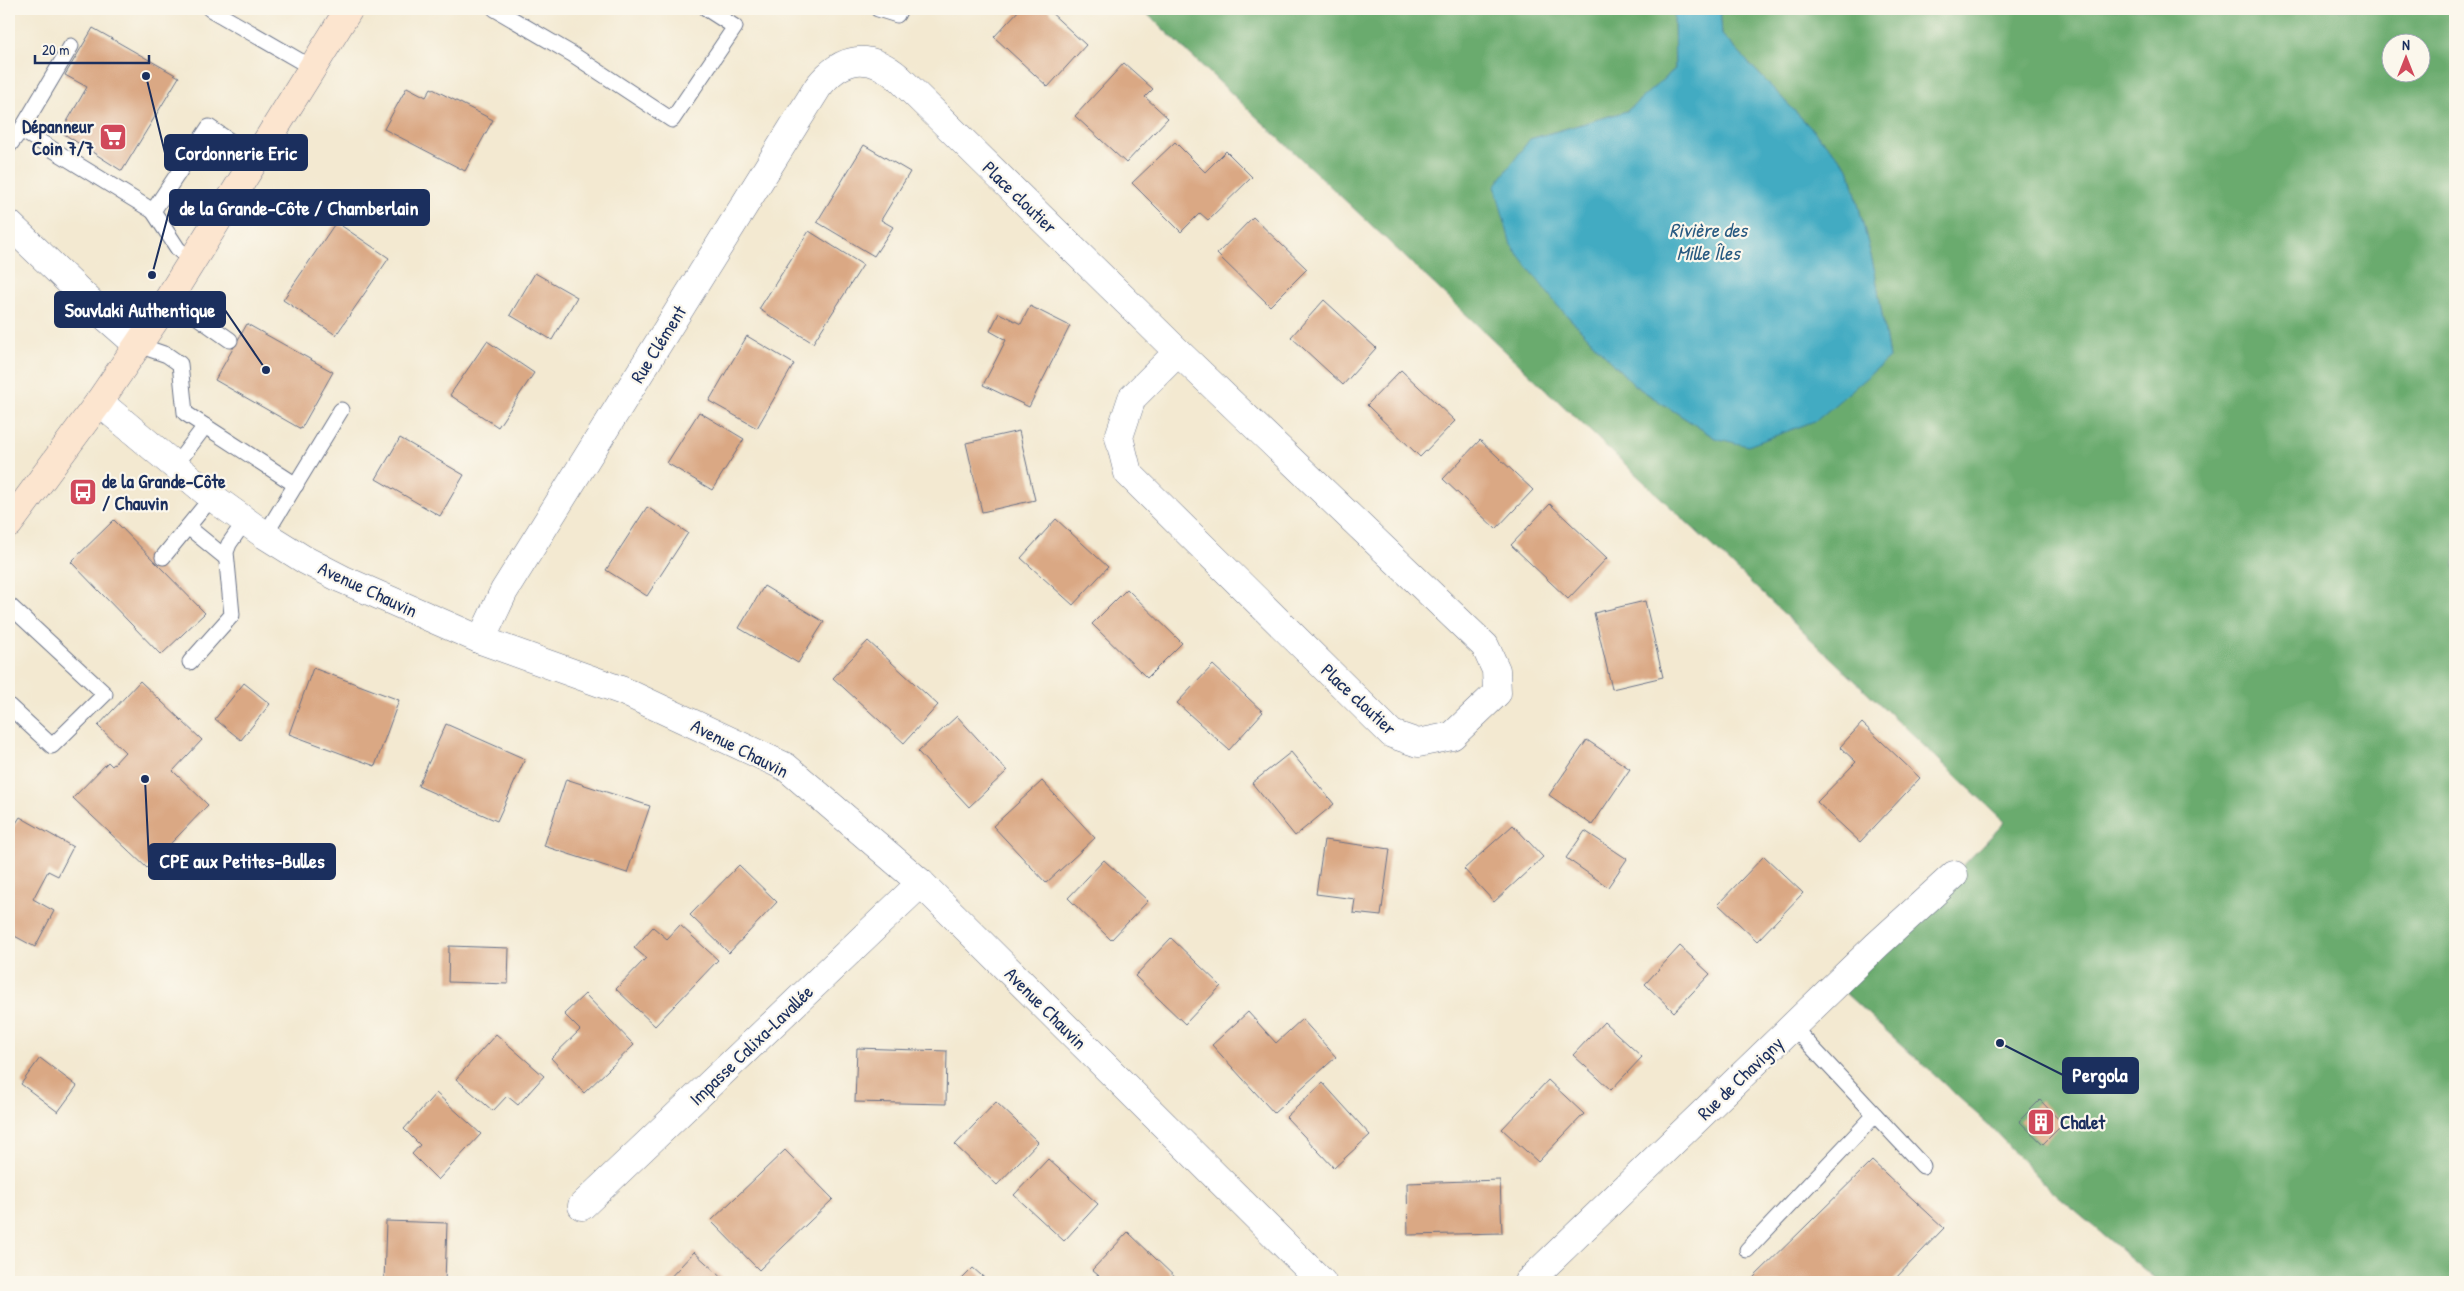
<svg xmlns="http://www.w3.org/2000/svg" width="2464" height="1291" viewBox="0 0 2464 1291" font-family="'Patrick Hand',sans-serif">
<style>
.forest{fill:#6bab6e;stroke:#436d66;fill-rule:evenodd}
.water{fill:#42abc2;stroke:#2e6d90}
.building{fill:#daa884}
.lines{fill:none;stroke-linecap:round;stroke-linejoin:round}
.lane-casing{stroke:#677086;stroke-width:17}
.street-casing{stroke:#677086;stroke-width:29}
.secondary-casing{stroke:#677086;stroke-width:29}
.lane{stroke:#fff;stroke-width:15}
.street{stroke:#fff;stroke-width:28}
.secondary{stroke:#fce5cf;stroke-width:28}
.labels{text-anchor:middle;stroke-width:4.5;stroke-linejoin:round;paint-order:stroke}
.poi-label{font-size:19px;font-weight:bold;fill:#1b2f5e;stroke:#fbf7ec;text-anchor:start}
.street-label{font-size:19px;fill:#1b2f5e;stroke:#fbf7ec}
.water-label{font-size:20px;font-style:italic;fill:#295a81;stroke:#fbf7ec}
.leader{fill:none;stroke:#1b2f5e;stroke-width:2}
.callout-dot{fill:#1b2f5e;stroke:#fbf7ec;stroke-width:2}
.callout{fill:#1b2f5e;stroke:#1b2f5e;stroke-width:2}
.callout-label{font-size:20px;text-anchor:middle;font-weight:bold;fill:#fff}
</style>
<rect width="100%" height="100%" fill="#fbf7ec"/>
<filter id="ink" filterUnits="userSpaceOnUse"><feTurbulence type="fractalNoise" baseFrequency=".02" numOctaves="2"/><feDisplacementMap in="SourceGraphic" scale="10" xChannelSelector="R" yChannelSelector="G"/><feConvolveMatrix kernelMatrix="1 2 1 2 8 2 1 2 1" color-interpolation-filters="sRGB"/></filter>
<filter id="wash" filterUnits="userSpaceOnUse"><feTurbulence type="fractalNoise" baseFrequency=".0096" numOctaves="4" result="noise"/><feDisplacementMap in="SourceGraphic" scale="20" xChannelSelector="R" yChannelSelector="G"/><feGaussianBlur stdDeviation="1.12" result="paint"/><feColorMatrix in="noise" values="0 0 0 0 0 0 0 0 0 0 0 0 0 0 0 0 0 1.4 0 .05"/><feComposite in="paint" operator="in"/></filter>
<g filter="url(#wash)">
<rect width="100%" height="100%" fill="#f3e9d1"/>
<!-- forest -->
<path class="forest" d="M1142,9H1674L1675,69L1627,111L1530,139L1557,305L1634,385L1715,438L1889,358L1875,272L1849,168L1722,35L1720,9H2455V1282H2159L2048,1188L1990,1126L1843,991L2005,822ZM2392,42H2422V72H2392Z"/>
<!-- water -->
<polygon class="water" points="1674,9 1720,9 1722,35 1849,168 1875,272 1889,358 1817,420 1748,446 1715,438 1634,385 1557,305 1511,245 1495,186 1530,139 1627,111 1675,69"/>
<g id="blocks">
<!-- building -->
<g class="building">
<polygon points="1020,9 1047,9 1086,45 1048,87 994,37"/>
<polygon points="93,28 179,77 122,171 61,132 87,87 65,75"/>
<polygon points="1124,63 1153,89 1145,97 1168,118 1126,163 1075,116"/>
<polygon points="407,87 426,97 431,88 493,120 465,171 384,129"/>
<polygon points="1175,142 1205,172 1226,151 1252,177 1208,220 1200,213 1181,232 1132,183"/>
<polygon points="864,145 910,172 881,220 893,227 874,256 817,222"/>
<polygon points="1253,217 1307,269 1270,306 1217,254"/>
<polygon points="336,222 389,258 336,335 283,300"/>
<polygon points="809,231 863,265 813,343 759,309"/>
<polygon points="535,273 577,297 552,340 510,315"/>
<polygon points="1324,300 1376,348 1343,385 1291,337"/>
<polygon points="1030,306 1070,326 1029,407 983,385 1006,340 990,331 999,313 1021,324"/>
<polygon points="247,324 333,372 301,429 215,380"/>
<polygon points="747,336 794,364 757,428 709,401"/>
<polygon points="487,341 534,373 498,427 450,395"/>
<polygon points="1401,370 1455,421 1420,457 1367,405"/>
<polygon points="699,412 744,439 712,490 667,463"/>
<polygon points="1019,431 1035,500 982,512 966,443"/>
<polygon points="400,438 464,475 440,516 376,479"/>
<polygon points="1480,440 1533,490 1496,529 1443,479"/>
<polygon points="1550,504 1607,558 1568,599 1511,545"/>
<polygon points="647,507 688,533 647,596 606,570"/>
<polygon points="1056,519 1108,567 1073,605 1021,558"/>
<polygon points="114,520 205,613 161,655 71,562"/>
<polygon points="764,586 824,622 798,663 739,628"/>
<polygon points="1127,589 1182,643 1147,678 1092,624"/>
<polygon points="1645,601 1663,677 1612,689 1594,613"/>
<polygon points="868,641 938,705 904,743 833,678"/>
<polygon points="1213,665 1263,712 1229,750 1177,703"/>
<polygon points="313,668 399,700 375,766 289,734"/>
<polygon points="140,681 202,740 173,771 208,805 147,868 73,798 108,762 112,766 125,752 98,726"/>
<polygon points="244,683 270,704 241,740 215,719"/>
<polygon points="957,716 1007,771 969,807 918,752"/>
<polygon points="1862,723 1920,778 1860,842 1817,802 1856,762 1840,747"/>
<polygon points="446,724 525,759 497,821 418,786"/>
<polygon points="1587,740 1630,769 1592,825 1549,795"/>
<polygon points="1291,752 1334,804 1295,836 1252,783"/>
<polygon points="566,779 650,806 627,873 544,846"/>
<polygon points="1042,781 1095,838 1046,883 993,826"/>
<polygon points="20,817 73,847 58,876 48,871 33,899 54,911 35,947 9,933 9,834"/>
<polygon points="1513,825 1543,857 1494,902 1464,869"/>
<polygon points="1585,831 1627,859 1608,887 1566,858"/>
<polygon points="1324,840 1390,849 1381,916 1353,913 1355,899 1316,894"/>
<polygon points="1764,856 1803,893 1757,941 1718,904"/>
<polygon points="1104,860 1148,901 1111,940 1068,898"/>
<polygon points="739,865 777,902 729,953 690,915"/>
<polygon points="680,925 718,960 655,1026 616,989 646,958 634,948 653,927 667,939"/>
<polygon points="1171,938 1221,986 1185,1024 1135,976"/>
<polygon points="449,946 509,948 508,984 448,982"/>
<polygon points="1680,946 1710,974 1674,1012 1645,984"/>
<polygon points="585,994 634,1045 584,1093 551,1058 580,1030 564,1014"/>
<polygon points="1248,1012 1276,1043 1302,1019 1336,1057 1274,1113 1212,1045"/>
<polygon points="1604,1022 1642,1057 1611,1090 1573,1055"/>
<polygon points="496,1034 544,1076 518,1105 507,1096 493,1111 456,1079"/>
<polygon points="857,1048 947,1051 946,1104 855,1102"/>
<polygon points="40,1058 77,1086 58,1112 21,1084"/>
<polygon points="1548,1080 1584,1114 1538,1162 1502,1129"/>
<polygon points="1323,1083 1370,1135 1334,1168 1286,1117"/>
<polygon points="436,1093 481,1134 438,1180 412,1154 420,1145 404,1129"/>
<polygon points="2040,1100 2063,1124 2043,1144 2019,1121"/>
<polygon points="996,1102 1038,1142 997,1185 955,1145"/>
<polygon points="785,1150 833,1199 759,1270 711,1221"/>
<polygon points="1048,1159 1098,1204 1064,1241 1014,1195"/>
<polygon points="1872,1161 1944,1228 1892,1282 1749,1282"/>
<polygon points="1500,1180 1502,1233 1408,1235 1407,1183"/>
<polygon points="386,1221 447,1223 445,1282 384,1282"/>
<polygon points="1128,1232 1179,1281 1178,1282 1106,1282 1092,1270"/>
<polygon points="694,1252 727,1282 666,1282"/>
<polygon points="973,1268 989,1282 959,1282"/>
</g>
</g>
</g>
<g filter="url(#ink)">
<use href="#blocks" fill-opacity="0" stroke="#677086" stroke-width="1"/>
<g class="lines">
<!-- lane casing -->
<g class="lane-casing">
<g id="lane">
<polyline points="210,9 314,69"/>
<polyline points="495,9 572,54 672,120 735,27 707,9"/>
<polyline points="878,9 897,15 900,9"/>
<polyline points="21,130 71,46"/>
<polyline points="9,146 21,130 153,211"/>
<polyline points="192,261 178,249 153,211 209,127 257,159"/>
<polyline points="169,297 230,340"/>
<polyline points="138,345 167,355 180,364 185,413 296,485"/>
<polyline points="175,466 205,426"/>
<polyline points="188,527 226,558"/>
<polyline points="265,535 341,410"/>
<polyline points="163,557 212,497"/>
<polyline points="9,605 105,694 52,746 9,706"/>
<polyline points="190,662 232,615 226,552 229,544 245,521"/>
<polyline points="1793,1027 1923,1166"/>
<polyline points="1747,1250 1875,1115"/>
</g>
</g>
<!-- street casing -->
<g class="street-casing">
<g id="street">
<polyline points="9,224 106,317 138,345"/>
<polyline points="99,402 212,497 265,535 305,560 342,579 481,640 623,691 786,767 921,883 1322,1282"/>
<path d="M481,640L504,591L818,87C842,56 869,52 899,78L1178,352L1485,646L1496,670L1497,693L1452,736L1418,743L1392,734L1128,473L1119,437L1132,398L1178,352"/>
<polyline points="582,1206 921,883"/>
<polyline points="1528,1282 1877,945 1954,875"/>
</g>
</g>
<!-- secondary casing -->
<g class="secondary-casing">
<polyline id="secondary" points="9,524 99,402 159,314 349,9"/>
</g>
<!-- lane -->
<use href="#lane" class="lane"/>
<!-- street -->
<use href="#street" class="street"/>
<!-- secondary -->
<use href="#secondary" class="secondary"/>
</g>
</g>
<!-- icons -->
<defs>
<g id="supermarket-square" transform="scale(1.4375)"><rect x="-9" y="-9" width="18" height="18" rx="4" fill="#d1495b" stroke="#fbf7ec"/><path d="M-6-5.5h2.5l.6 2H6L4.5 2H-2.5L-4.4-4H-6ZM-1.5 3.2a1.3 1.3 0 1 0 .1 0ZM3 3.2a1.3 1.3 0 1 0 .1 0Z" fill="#fff"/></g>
<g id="bus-square" transform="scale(1.4375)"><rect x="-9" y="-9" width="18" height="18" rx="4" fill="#d1495b" stroke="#fbf7ec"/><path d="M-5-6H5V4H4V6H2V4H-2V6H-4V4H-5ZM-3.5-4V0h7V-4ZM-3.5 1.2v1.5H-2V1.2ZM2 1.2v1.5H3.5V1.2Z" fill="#fff"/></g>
<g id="building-square" transform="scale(1.4375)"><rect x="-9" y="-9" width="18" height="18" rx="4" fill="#d1495b" stroke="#fbf7ec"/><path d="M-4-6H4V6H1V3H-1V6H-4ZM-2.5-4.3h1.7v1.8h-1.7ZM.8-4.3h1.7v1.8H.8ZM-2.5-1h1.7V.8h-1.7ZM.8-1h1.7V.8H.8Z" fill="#fff"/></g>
</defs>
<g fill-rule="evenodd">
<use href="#supermarket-square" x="113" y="137"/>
<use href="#bus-square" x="83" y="492"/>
<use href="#building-square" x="2041" y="1122"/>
</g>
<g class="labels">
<!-- poi labels -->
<g class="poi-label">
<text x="94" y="133" text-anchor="end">Dépanneur<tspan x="94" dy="22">Coin 7/7</tspan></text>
<text x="102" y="488">de la Grande-Côte<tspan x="102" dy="22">/ Chauvin</tspan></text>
<text x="2060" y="1129">Chalet</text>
</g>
<!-- street labels -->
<g class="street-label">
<text transform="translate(1020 197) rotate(44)" y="7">Place cloutier</text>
<text transform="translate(658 344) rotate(-58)" y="7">Rue Clément</text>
<text transform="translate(368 589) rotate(25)" y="7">Avenue Chauvin</text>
<text transform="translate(1359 699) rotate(43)" y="7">Place cloutier</text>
<text transform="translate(740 748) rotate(27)" y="7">Avenue Chauvin</text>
<text transform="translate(1046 1008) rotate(45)" y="7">Avenue Chauvin</text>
<text transform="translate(751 1045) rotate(-44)" y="7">Impasse Calixa-Lavallée</text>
<text transform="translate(1740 1078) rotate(-44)" y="7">Rue de Chavigny</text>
</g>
<!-- water labels -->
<g class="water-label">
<text x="1708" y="237">Rivière des<tspan x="1708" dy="23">Mille Îles</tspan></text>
</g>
</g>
<!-- callouts -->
<path class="leader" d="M146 76L165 153M152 275L170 208M266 370L225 310M145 779L149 861M2000 1043L2063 1075"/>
<g class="callout-dot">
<circle cx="146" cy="76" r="5"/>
<circle cx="152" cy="275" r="5"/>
<circle cx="266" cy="370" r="5"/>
<circle cx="145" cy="779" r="5"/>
<circle cx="2000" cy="1043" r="5"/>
</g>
<g class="callout">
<rect x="165" y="135" width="142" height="35" rx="5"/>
<rect x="170" y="190" width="259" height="35" rx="5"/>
<rect x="55" y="292" width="170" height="35" rx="5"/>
<rect x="149" y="844" width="186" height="35" rx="5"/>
<rect x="2063" y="1058" width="75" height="35" rx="5"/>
</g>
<g class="callout-label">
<text x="236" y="160">Cordonnerie Eric</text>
<text x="299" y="215">de la Grande-Côte / Chamberlain</text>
<text x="140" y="317">Souvlaki Authentique</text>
<text x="242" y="868">CPE aux Petites-Bulles</text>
<text x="2100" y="1082">Pergola</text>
</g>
<!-- margin -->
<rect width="2464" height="1291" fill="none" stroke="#fbf7ec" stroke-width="30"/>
<!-- north arrow -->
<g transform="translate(2406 58)"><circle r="24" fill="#fbf7ec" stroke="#a1a7b3"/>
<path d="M0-4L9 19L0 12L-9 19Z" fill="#d1495b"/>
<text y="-8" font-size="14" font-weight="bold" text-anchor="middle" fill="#1b2f5e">N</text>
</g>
<!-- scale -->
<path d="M35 55v8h114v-8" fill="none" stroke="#1b2f5e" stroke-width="2.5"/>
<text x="42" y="55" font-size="15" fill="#1b2f5e" stroke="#fbf7ec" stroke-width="4" paint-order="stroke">20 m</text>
</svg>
